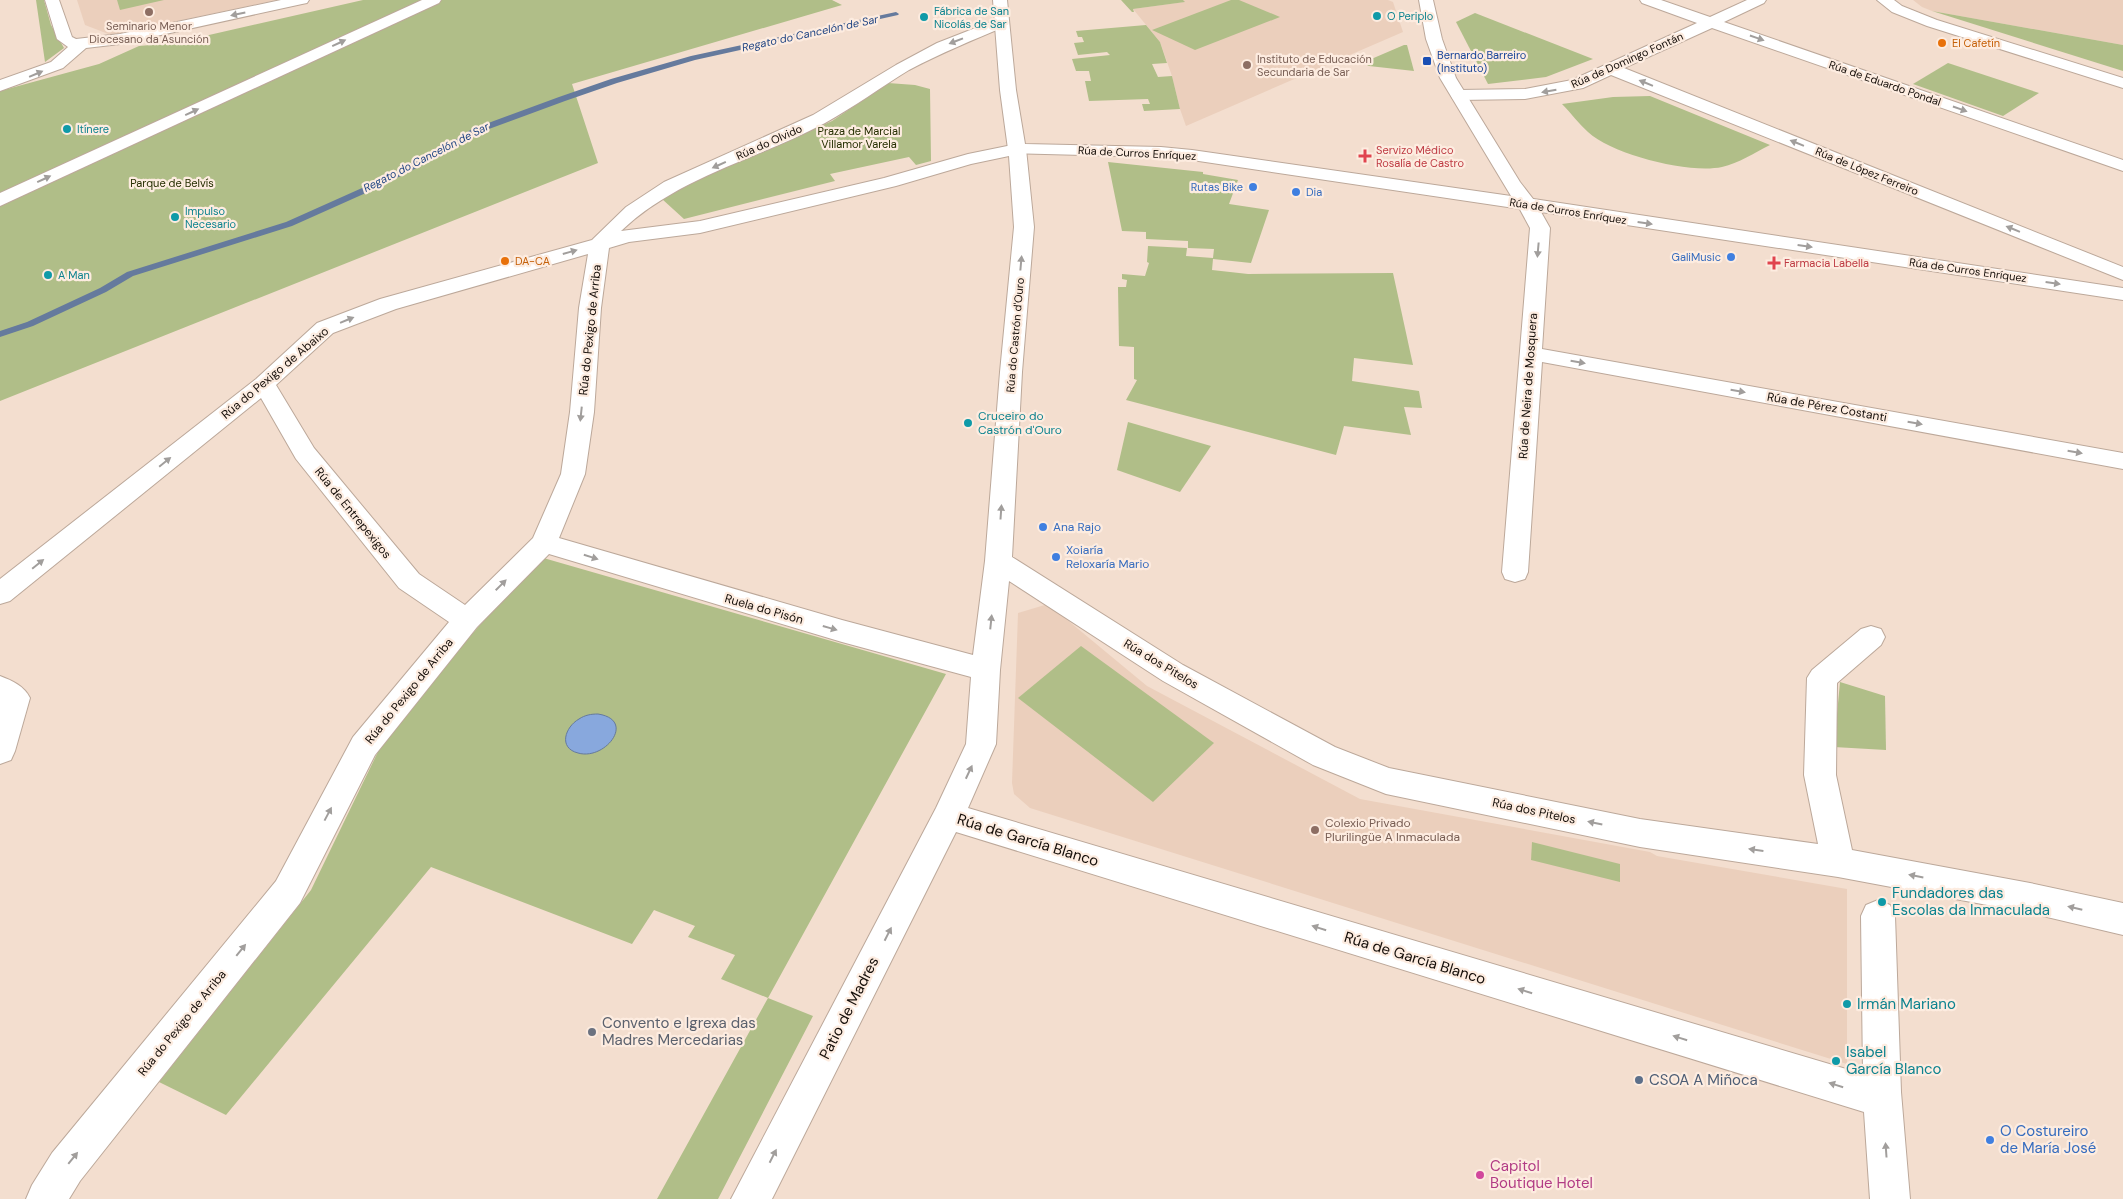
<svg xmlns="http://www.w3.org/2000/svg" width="2123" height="1199" viewBox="0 0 2123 1199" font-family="'DM Sans',sans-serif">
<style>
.built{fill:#ebcfbc}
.green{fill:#b0be88}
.water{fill:#88a8dd;stroke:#657a9d}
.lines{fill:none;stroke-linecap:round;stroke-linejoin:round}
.stream{fill:#657a9d;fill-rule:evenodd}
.street-casing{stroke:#bca89a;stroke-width:2}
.secondary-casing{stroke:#bca89a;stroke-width:2}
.street{fill:#fff;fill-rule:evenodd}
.secondary{fill:#fff;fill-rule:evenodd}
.oneway{fill:#a19e9c}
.education-dot{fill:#8d6e63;stroke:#fdece0;stroke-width:2}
.culture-dot{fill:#0f9aa8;stroke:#fdece0;stroke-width:2}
.food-dot{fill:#e8710a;stroke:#fdece0;stroke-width:2}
.transit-dot{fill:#1a4fb4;stroke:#fdece0;stroke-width:2}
.health-dot{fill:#e0444e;stroke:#fdece0;stroke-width:2}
.shop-dot{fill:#3f7fe0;stroke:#fdece0;stroke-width:2}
.worship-dot{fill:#6b7280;stroke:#fdece0;stroke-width:2}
.service-dot{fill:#5c6f8a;stroke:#fdece0;stroke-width:2}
.hotel-dot{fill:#d1479c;stroke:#fdece0;stroke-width:2}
.labels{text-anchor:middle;stroke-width:4.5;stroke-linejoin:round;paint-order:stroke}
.far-culture-label{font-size:11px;fill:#0d838f;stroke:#fdece0;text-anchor:start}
.far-education-label{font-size:11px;fill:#785e54;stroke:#fdece0}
.far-water-label{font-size:11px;font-style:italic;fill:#1f4483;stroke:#fdece0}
.far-food-label{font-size:11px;fill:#c56008;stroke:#fdece0;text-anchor:start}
.far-transit-label{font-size:11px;fill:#164399;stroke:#fdece0;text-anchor:start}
.far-street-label{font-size:11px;fill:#140d08;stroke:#fdece0}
.far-park-label{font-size:11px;fill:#252e00;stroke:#fdece0}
.far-health-label{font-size:11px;fill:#be3a42;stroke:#fdece0;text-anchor:start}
.far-shop-label{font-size:11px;fill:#366cbe;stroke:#fdece0;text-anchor:end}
.street-label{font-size:12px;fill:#140d08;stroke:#fdece0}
.culture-label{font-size:12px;fill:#0d838f;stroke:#fdece0;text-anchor:start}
.shop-label{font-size:12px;fill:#366cbe;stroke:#fdece0;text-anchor:start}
.education-label{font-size:12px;fill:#785e54;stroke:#fdece0;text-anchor:start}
.near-street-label{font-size:15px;fill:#140d08;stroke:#fdece0}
.near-culture-label{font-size:15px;fill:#0d838f;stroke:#fdece0;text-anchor:start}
.near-worship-label{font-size:15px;fill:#5b616d;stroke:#fdece0;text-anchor:start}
.near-service-label{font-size:15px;fill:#4e5e75;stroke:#fdece0;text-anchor:start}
.near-shop-label{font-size:15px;fill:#366cbe;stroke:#fdece0;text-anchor:start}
.near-hotel-label{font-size:15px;fill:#b23c85;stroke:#fdece0;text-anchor:start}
</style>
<rect width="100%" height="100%" fill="#f3decf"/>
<!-- built -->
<g class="built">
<polygon points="77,0 277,0 111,35 85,25"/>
<polygon points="1183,0 1388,0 1393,2 1403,32 1186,126 1180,109 1172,76 1160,42 1133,9 1184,2"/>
<polygon points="1913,0 2123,0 2123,45 1932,11 1922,7"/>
<polygon points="1048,604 1147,686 1360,799 1650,852 1657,856 1847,889 1847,1064 1030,808 1014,794 1012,783 1018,613"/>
</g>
<!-- green -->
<g class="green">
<polygon points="36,0 44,0 51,25 64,48 45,62"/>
<polygon points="117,0 164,0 120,10"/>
<polygon points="363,0 832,0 842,5 572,84 598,163 0,401 0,91 99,64 139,46 174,43"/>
<polygon points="1121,0 1183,0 1185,2 1133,9 1134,12 1132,12"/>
<polygon points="1231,0 1239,0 1280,17 1195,50 1152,30"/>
<polygon points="1932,11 2123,45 2123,71"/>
<polygon points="1475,13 1593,59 1546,77 1488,84 1456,22"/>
<polygon points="1146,25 1160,42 1167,63 1152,64 1158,77 1172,76 1180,109 1144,111 1142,104 1150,104 1148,99 1089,101 1085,81 1091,81 1089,71 1076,71 1072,59 1110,55 1107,52 1078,55 1074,43 1084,42 1082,37 1078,37 1076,31"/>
<polygon points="1404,45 1407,45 1414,71 1369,66 1362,63"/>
<polygon points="1948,63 2039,93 2003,116 1913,84"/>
<polygon points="888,83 915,85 930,89 931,161 916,165 909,157 830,174 835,181 684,219 662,199 682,186 832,121"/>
<path d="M1650,96L1770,145C1754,153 1739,163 1722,167C1689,174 1613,155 1588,132C1579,124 1571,113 1562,104L1613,97Z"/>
<polygon points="1108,162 1203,172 1203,174 1238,180 1229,204 1269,210 1251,263 1213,259 1212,270 1248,274 1393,273 1413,365 1354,358 1352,381 1419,391 1422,408 1404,407 1411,435 1344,426 1336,455 1126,400 1137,380 1134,379 1134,347 1119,346 1118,287 1126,287 1127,280 1122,279 1122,274 1145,276 1149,263 1147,262 1148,246 1187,248 1186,256 1213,258 1214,249 1188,248 1188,241 1146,239 1146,232 1122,231"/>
<polygon points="1128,422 1211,446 1180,492 1117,470"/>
<polygon points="540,557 946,674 768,998 813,1016 718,1199 657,1199 768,998 721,979 735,955 688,937 695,926 654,910 632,944 431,867 226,1115 159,1082 311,890 390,727"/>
<polygon points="1081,646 1214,743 1153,802 1018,698"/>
<polygon points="1840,682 1885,696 1886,750 1834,747"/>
<polygon points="1532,842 1620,864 1620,882 1531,860"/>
</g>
<!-- water -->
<path class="water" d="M598,714C637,720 605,761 578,753C558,748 565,727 579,719C585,715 591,714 598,714Z"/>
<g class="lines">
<!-- stream -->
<polygon class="stream" points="896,12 899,14 898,15 695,60 617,83 565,101 478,133 454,149 377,188 292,226 133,276 106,292 33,326 0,337 0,331 27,322 100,288 127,272 286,222 371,184 448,145 472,129 559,97 611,79 691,56"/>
<!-- street casing -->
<g class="street-casing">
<g id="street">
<polygon points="45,0 59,0 72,37 76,39 120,34 281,0 309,0 307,3 302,4 120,44 86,48 63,68 0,91 0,80 51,62 68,47 57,39"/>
<polygon points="422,0 441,0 439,3 0,206 0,193"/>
<polygon points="1640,0 1661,0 1710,17 1747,0 1766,0 1764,3 1724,22 2123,160 2123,171 1712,28 1624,68 2123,267 2123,280 1611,75 1583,88 1525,99 1459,100 1453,99 1451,95 1453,91 1459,90 1525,89 1572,80 1697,23 1642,3"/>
<polygon points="1877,0 1894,0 1902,6 1937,20 2123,78 2123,88 1927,26 1892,12"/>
<path d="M1001,18L1006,20L1009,23L1006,26C973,40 941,53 909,70C881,87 854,107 825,123C758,159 677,177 621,231L700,221L884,178L968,154L1017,144L1023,145L1026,149L1034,227L1022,372L1012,557L1183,665L1335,747L1389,768L1640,819L1818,844L1804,775L1807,678L1812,670L1861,629L1871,626L1881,629L1885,637L1881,645L1837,683L1836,775L1852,850L2030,883L2123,903V935L2030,913L1838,877L1640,847L1386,794L1313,765L1163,681L1009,581L1000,670L996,744L968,808L1863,1074L1861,916L1866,905L1878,900L1890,905L1895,916L1901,1092L1910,1199H1870L1864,1112L956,832L772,1199H731L936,808L966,744L971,677L842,642L549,554L477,627L375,755L300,903L80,1181L69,1199H26L32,1185L52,1153L276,881L353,737L449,622L399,588L296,459L261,398L10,601L0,604V579L256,379L317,323L380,299L592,240L626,207L664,182L813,115L896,65L937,43ZM1009,156L1014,227L1000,372L985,561L973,655L842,620L559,538L585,474L594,412L601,308L609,248L629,242L700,233L896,186L971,164ZM588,254L579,308L570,412L561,474L533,538L465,605L419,574L314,448L276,385L333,333L396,309Z"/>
<polygon points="1527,198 2123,288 2123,300 1541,212 1550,228 1542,349 2123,453 2123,469 1542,362 1528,572 1525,579 1515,582 1505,579 1502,572 1530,228 1517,204 1520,200"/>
<path d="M0,676C13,681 24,686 30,698L15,751L11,760L0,764Z"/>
</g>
</g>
<!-- secondary casing -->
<g class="secondary-casing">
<polygon id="secondary" points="993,0 1007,0 1016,90 1025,144 1161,147 1192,150 1511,196 1440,78 1426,39 1419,0 1433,0 1442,39 1456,78 1520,182 1537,204 1534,208 1527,210 1192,160 1161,157 1011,153 1008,149 1000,90"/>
</g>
<!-- street -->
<use href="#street" class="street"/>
<!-- secondary -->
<use href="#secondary" class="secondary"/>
</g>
<!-- one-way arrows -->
<defs><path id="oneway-solid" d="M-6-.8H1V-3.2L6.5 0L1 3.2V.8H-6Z" transform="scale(1.25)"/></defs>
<g class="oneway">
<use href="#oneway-solid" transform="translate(238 14) rotate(168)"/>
<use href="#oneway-solid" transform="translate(1757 38) rotate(19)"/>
<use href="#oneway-solid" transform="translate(956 41) rotate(159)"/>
<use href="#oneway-solid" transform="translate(339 43) rotate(-25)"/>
<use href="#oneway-solid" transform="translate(36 74) rotate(-23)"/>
<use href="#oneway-solid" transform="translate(1646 83) rotate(-158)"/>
<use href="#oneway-solid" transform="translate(1549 91) rotate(170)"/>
<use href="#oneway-solid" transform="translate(1960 109) rotate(19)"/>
<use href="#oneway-solid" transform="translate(192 112) rotate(-25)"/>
<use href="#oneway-solid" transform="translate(1797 143) rotate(-158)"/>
<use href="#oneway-solid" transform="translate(719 165) rotate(156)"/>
<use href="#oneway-solid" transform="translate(44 179) rotate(-25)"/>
<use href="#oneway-solid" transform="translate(1645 223) rotate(8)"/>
<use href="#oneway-solid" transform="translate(2013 229) rotate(-158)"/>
<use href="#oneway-solid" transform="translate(1805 246) rotate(8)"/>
<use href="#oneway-solid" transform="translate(1538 250) rotate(95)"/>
<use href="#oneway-solid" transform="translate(570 252) rotate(-16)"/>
<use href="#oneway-solid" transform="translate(1021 263) rotate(-85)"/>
<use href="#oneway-solid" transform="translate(2053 283) rotate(8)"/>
<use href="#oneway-solid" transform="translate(347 320) rotate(-22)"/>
<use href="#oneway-solid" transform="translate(1578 362) rotate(10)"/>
<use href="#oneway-solid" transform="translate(1738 391) rotate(10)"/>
<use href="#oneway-solid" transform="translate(581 414) rotate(96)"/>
<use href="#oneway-solid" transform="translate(1915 423) rotate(10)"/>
<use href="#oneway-solid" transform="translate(2075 452) rotate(10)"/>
<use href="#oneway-solid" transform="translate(165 462) rotate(-39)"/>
<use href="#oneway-solid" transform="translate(1001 512) rotate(-86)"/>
<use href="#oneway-solid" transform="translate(591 557) rotate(17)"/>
<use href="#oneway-solid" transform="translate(38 564) rotate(-39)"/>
<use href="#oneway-solid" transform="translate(501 585) rotate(-45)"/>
<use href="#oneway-solid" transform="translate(991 622) rotate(-84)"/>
<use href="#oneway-solid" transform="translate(830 628) rotate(16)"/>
<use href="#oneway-solid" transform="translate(969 772) rotate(-65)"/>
<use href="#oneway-solid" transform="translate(328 814) rotate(-62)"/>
<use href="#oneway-solid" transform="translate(1595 823) rotate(-168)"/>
<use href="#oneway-solid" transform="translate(1756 850) rotate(-172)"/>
<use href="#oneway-solid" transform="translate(1916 876) rotate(-169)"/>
<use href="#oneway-solid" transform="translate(2075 908) rotate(-167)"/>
<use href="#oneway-solid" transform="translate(1319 928) rotate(-163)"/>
<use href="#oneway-solid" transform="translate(888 934) rotate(-63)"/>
<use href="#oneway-solid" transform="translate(241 950) rotate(-51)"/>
<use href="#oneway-solid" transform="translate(1525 991) rotate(-163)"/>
<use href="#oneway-solid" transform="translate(1680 1038) rotate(-163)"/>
<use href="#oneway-solid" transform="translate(1836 1085) rotate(-163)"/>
<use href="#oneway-solid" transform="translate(1886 1150) rotate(-94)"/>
<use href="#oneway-solid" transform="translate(773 1156) rotate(-63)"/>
<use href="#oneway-solid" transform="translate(73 1158) rotate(-51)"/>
</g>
<!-- markers -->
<g class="education-dot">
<circle cx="149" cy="12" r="5"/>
<circle cx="1247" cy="65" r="5"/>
<circle cx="1315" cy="830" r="5"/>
</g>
<g class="culture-dot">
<circle cx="1377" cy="16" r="5"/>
<circle cx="924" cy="17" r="5"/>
<circle cx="67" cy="129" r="5"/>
<circle cx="175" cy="217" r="5"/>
<circle cx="48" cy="275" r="5"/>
<circle cx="968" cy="423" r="5"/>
<circle cx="1882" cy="902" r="5"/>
<circle cx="1847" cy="1004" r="5"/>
<circle cx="1836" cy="1061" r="5"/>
</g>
<g class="food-dot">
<circle cx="1942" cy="43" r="5"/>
<circle cx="505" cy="261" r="5"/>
</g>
<rect class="transit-dot" x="1422" y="56" width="10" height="10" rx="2.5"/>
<g class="health-dot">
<path d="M1362.5 148.5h5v5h5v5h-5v5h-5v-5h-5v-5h5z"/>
<path d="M1771.5 255.5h5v5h5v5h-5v5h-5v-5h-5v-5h5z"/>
</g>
<g class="shop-dot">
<circle cx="1253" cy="187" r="5"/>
<circle cx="1296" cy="192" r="5"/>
<circle cx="1731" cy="257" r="5"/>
<circle cx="1043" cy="527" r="5"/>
<circle cx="1056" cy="557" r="5"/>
<circle cx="1990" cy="1140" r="5"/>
</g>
<circle class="worship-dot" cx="592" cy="1032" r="5"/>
<circle class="service-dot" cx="1639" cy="1080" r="5"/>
<circle class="hotel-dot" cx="1480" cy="1175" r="5"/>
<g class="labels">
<!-- far-culture labels -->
<g class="far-culture-label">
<text x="934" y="15">Fábrica de San<tspan x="934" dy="13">Nicolás de Sar</tspan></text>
<text x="1387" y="20">O Periplo</text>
<text x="77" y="133">Itínere</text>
<text x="185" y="215">Impulso<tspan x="185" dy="13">Necesario</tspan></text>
<text x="58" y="279">A Man</text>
</g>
<!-- far-education labels -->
<g class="far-education-label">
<text x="149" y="30">Seminario Menor<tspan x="149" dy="13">Diocesano da Asunción</tspan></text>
<text x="1257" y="63" text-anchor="start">Instituto de Educación<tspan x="1257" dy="13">Secundaria de Sar</tspan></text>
</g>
<!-- far-water labels -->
<g class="far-water-label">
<text transform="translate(810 33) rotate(-12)" y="4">Regato do Cancelón de Sar</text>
<text transform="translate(426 157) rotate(-27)" y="4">Regato do Cancelón de Sar</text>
</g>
<!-- far-food labels -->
<g class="far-food-label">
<text x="1952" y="47">El Cafetín</text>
<text x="515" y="265">DA-CA</text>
</g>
<!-- far-transit labels -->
<g class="far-transit-label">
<text x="1437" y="59">Bernardo Barreiro<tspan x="1437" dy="13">(Instituto)</tspan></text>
</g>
<!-- far-street labels -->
<g class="far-street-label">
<text transform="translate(1627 60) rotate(-24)" y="4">Rúa de Domingo Fontán</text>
<text transform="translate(1885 83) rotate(19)" y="4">Rúa de Eduardo Pondal</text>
<text transform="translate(769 142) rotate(-24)" y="4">Rúa do Olvido</text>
<text transform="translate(1137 153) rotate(3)" y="4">Rúa de Curros Enríquez</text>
<text transform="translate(1867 171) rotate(22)" y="4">Rúa de López Ferreiro</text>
<text transform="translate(1568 211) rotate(9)" y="4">Rúa de Curros Enríquez</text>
<text transform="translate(1968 270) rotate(8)" y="4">Rúa de Curros Enríquez</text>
<text transform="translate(1015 335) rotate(-85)" y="4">Rúa do Castrón d'Ouro</text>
</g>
<!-- far-park labels -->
<g class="far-park-label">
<text x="859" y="135">Praza de Marcial<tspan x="859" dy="13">Villamor Varela</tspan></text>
<text x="172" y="187">Parque de Belvís</text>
</g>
<!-- far-health labels -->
<g class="far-health-label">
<text x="1376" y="154">Servizo Médico<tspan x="1376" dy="13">Rosalía de Castro</tspan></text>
<text x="1784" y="267">Farmacia Labella</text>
</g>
<!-- far-shop labels -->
<g class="far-shop-label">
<text x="1243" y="191">Rutas Bike</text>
<text x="1306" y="196" text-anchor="start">Dia</text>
<text x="1721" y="261">GaliMusic</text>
</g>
<!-- street labels -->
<g class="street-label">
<text transform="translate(590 330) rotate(-84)" y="4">Rúa do Pexigo de Arriba</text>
<text transform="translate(275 373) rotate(-40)" y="4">Rúa do Pexigo de Abaixo</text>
<text transform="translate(1528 386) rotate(-86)" y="4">Rúa de Neira de Mosquera</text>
<text transform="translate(1827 407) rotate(10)" y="4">Rúa de Pérez Costanti</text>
<text transform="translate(353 513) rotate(51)" y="4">Rúa de Entrepexigos</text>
<text transform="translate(764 609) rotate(16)" y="4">Ruela do Pisón</text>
<text transform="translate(1161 664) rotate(31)" y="4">Rúa dos Pitelos</text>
<text transform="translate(409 691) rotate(-51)" y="4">Rúa do Pexigo de Arriba</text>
<text transform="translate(1534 811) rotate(12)" y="4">Rúa dos Pitelos</text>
<text transform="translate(182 1023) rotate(-51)" y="4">Rúa do Pexigo de Arriba</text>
</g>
<!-- culture labels -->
<g class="culture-label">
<text x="978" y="420">Cruceiro do<tspan x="978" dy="14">Castrón d'Ouro</tspan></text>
</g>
<!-- shop labels -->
<g class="shop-label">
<text x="1053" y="531">Ana Rajo</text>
<text x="1066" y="554">Xoiaría<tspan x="1066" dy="14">Reloxaría Mario</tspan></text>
</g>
<!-- education labels -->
<g class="education-label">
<text x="1325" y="827">Colexio Privado<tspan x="1325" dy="14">Plurilingüe A Inmaculada</tspan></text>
</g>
<!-- near-street labels -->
<g class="near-street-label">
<text transform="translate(1028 840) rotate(17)" y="5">Rúa de García Blanco</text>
<text transform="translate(1415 958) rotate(17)" y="5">Rúa de García Blanco</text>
<text transform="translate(849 1008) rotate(-63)" y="5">Patio de Madres</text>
</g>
<!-- near-culture labels -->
<g class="near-culture-label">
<text x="1892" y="898">Fundadores das<tspan x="1892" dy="17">Escolas da Inmaculada</tspan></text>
<text x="1857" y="1009">Irmán Mariano</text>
<text x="1846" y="1057">Isabel<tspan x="1846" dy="17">García Blanco</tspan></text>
</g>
<!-- near-worship labels -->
<g class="near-worship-label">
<text x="602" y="1028">Convento e Igrexa das<tspan x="602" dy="17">Madres Mercedarias</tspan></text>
</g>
<!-- near-service labels -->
<g class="near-service-label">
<text x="1649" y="1085">CSOA A Miñoca</text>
</g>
<!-- near-shop labels -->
<g class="near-shop-label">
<text x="2000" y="1136">O Costureiro<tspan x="2000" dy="17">de María José</tspan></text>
</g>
<!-- near-hotel labels -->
<g class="near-hotel-label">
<text x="1490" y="1171">Capitol<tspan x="1490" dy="17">Boutique Hotel</tspan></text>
</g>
</g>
</svg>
